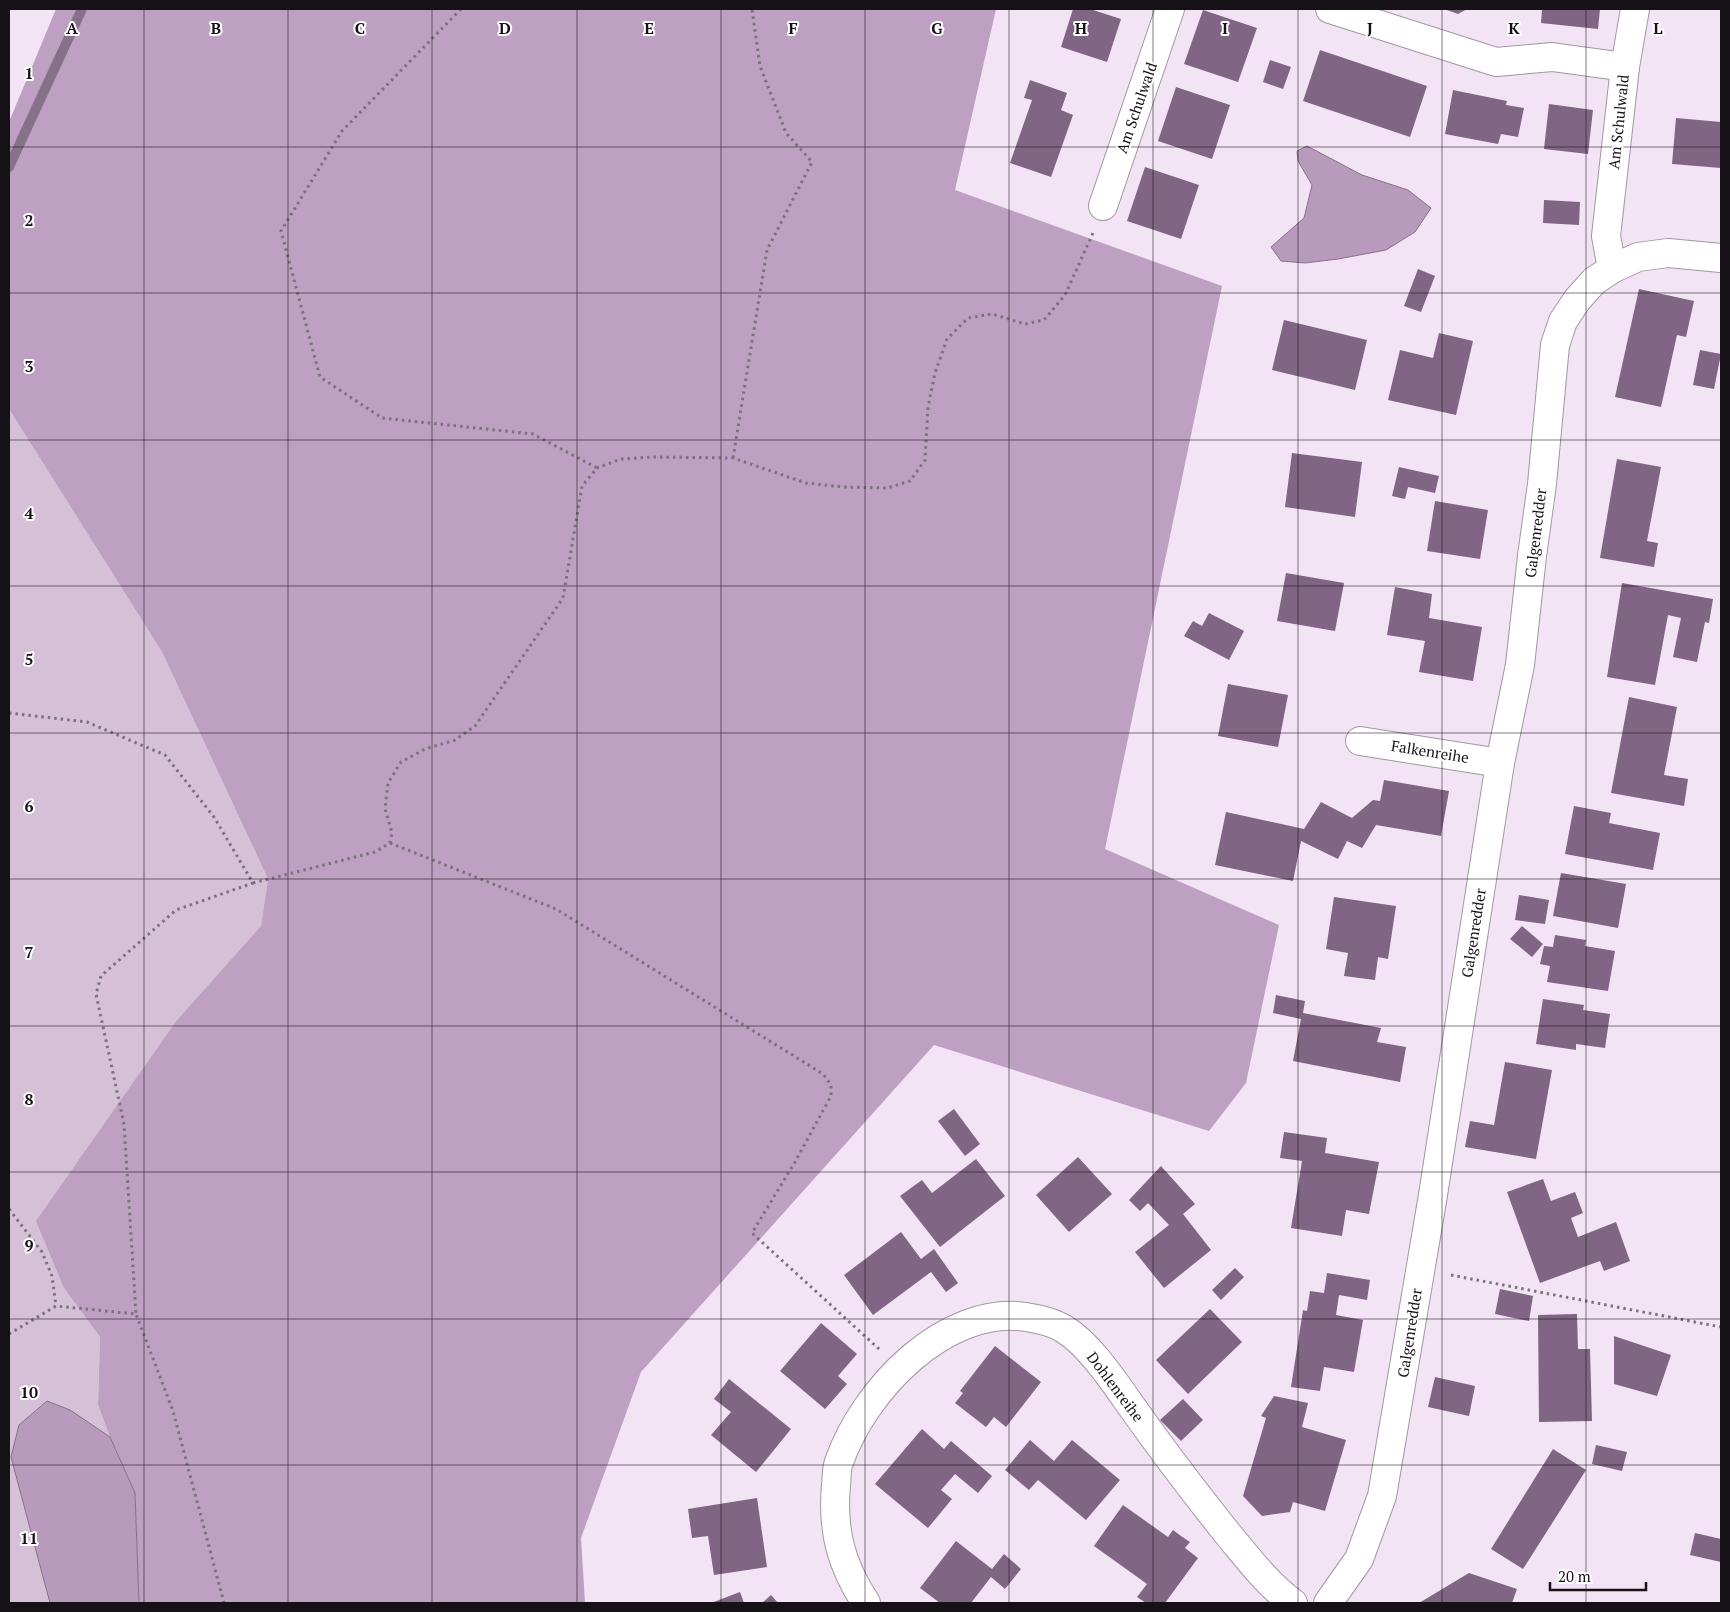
<svg xmlns="http://www.w3.org/2000/svg" width="1730" height="1612" viewBox="0 0 1730 1612" font-family="'PT Serif',serif">
<style>
.green{fill:#d5c0d8}
.forest{fill:#bea0c2}
.water{fill:#b79abc;stroke:#87718a}
.lines{fill:none;stroke-linecap:round;stroke-linejoin:round}
.stream{stroke:#87718a;stroke-width:10}
.building{fill:#806584}
.minor-casing{stroke:#a495a5;stroke-width:30}
.path{stroke:#7b727d;stroke-width:3;stroke-dasharray:2.5 4;stroke-linecap:butt}
.minor{stroke:#fff;stroke-width:28}
.grid{fill:none;stroke:#161117;stroke-width:1;stroke-opacity:0.55}
.labels{text-anchor:middle;stroke-width:4;stroke-linejoin:round;paint-order:stroke}
.street-label{font-size:15px;fill:#161117;stroke:#fff}
.grid-label{font-size:16px;text-anchor:middle;font-weight:bold;fill:#161117;stroke:#fff;stroke-width:4;stroke-linejoin:round;paint-order:stroke}
</style>
<rect width="100%" height="100%" fill="#f3e4f5"/>
<!-- green -->
<polygon class="green" points="9,409 162,652 268,879 261,926 177,1020 108,1120 64,1288 100,1337 98,1405 110,1437 135,1493 139,1603 9,1603"/>
<!-- forest -->
<polygon class="forest" points="56,9 996,9 955,190 1222,286 1105,849 1279,925 1246,1083 1209,1131 934,1045 641,1372 581,1538 585,1603 139,1603 135,1493 110,1437 98,1405 100,1337 64,1288 36,1221 177,1020 261,926 268,879 162,652 9,409 9,122"/>
<!-- water -->
<g class="water">
<polygon points="1307,146 1362,175 1408,190 1431,208 1415,232 1386,250 1338,259 1305,263 1281,261 1271,247 1304,218 1312,185 1298,161 1297,151"/>
<polygon points="47,1401 70,1410 110,1437 135,1493 139,1603 50,1603 11,1457 19,1425"/>
</g>
<g class="lines">
<!-- stream -->
<polyline class="stream" points="9,167 82,9"/>
</g>
<!-- building -->
<g class="building">
<polygon points="1073,9 1090,9 1121,19 1107,62 1061,47"/>
<polygon points="1444,9 1467,9 1458,14"/>
<polygon points="1542,9 1600,9 1598,29 1541,23"/>
<polygon points="1203,10 1257,28 1238,82 1184,64"/>
<polygon points="1320,50 1427,86 1410,137 1303,101"/>
<polygon points="1270,60 1291,67 1283,89 1263,82"/>
<polygon points="1030,80 1067,93 1061,110 1073,115 1051,177 1010,163 1032,100 1024,98"/>
<polygon points="1176,87 1230,105 1212,159 1158,141"/>
<polygon points="1453,90 1507,101 1506,105 1524,108 1518,137 1501,134 1498,144 1445,134"/>
<polygon points="1549,104 1593,110 1588,154 1544,149"/>
<polygon points="1676,118 1721,122 1721,168 1672,164"/>
<polygon points="1145,167 1199,185 1181,239 1127,221"/>
<polygon points="1544,200 1580,202 1579,225 1543,223"/>
<polygon points="1418,269 1435,276 1421,312 1404,306"/>
<polygon points="1639,289 1694,301 1686,337 1677,335 1661,407 1615,397"/>
<polygon points="1284,320 1367,340 1355,390 1272,370"/>
<polygon points="1439,333 1473,341 1456,415 1388,400 1400,350 1433,358"/>
<polygon points="1700,350 1721,354 1714,389 1693,385"/>
<polygon points="1292,453 1362,462 1355,517 1285,507"/>
<polygon points="1617,459 1661,467 1647,541 1658,543 1654,567 1600,558"/>
<polygon points="1399,467 1439,476 1435,493 1408,487 1405,499 1392,496"/>
<polygon points="1435,501 1488,510 1480,559 1427,551"/>
<polygon points="1286,573 1344,583 1335,631 1277,621"/>
<polygon points="1622,583 1713,599 1709,623 1705,622 1697,662 1673,657 1681,618 1668,615 1655,685 1607,677"/>
<polygon points="1395,587 1432,594 1429,618 1482,627 1473,681 1419,672 1425,641 1387,635"/>
<polygon points="1209,613 1244,631 1229,660 1184,636 1193,621 1202,626"/>
<polygon points="1228,684 1288,695 1278,747 1218,736"/>
<polygon points="1629,697 1677,707 1664,775 1688,779 1684,806 1611,793"/>
<polygon points="1384,780 1449,791 1441,836 1376,825 1362,848 1347,841 1338,859 1301,841 1293,881 1215,865 1226,812 1304,829 1321,802 1352,818 1373,800 1380,801"/>
<polygon points="1574,806 1611,813 1609,823 1660,833 1653,870 1565,854"/>
<polygon points="1561,873 1626,884 1618,928 1553,916"/>
<polygon points="1519,895 1549,900 1545,924 1515,920"/>
<polygon points="1334,897 1396,906 1388,959 1378,957 1375,980 1344,976 1348,953 1326,949"/>
<polygon points="1522,926 1543,944 1532,957 1510,939"/>
<polygon points="1555,935 1586,940 1585,946 1615,951 1608,991 1547,982 1550,966 1540,964 1544,946 1553,947"/>
<polygon points="1276,995 1305,1001 1303,1013 1381,1028 1377,1042 1406,1047 1400,1082 1293,1061 1301,1019 1273,1013"/>
<polygon points="1543,999 1584,1005 1583,1010 1610,1014 1605,1048 1576,1044 1576,1050 1536,1044"/>
<polygon points="1505,1062 1552,1070 1536,1159 1465,1147 1470,1121 1494,1125"/>
<polygon points="954,1109 980,1144 965,1156 938,1121"/>
<polygon points="1284,1132 1327,1138 1325,1153 1379,1162 1369,1214 1346,1210 1342,1236 1291,1228 1302,1161 1280,1158"/>
<polygon points="1078,1157 1112,1194 1069,1232 1036,1195"/>
<polygon points="976,1159 1005,1196 940,1247 900,1196 922,1180 932,1193"/>
<polygon points="1161,1166 1195,1204 1183,1214 1211,1250 1164,1288 1135,1252 1169,1225 1148,1203 1140,1211 1129,1200"/>
<polygon points="1543,1179 1551,1201 1575,1192 1583,1213 1571,1218 1578,1237 1616,1222 1630,1261 1604,1271 1600,1261 1540,1283 1507,1192"/>
<polygon points="901,1232 921,1259 934,1249 958,1283 946,1292 931,1272 873,1315 844,1275"/>
<polygon points="1235,1268 1244,1277 1221,1300 1212,1290"/>
<polygon points="1327,1273 1370,1280 1367,1300 1339,1295 1336,1315 1363,1320 1354,1372 1324,1367 1320,1391 1291,1387 1303,1310 1307,1311 1310,1291 1324,1293"/>
<polygon points="1500,1289 1533,1296 1529,1321 1495,1314"/>
<polygon points="1210,1309 1242,1342 1188,1394 1156,1360"/>
<polygon points="1577,1314 1578,1349 1590,1349 1592,1421 1539,1422 1538,1315"/>
<polygon points="821,1323 857,1354 838,1376 847,1384 825,1409 780,1371"/>
<polygon points="1614,1336 1671,1355 1657,1396 1614,1384"/>
<polygon points="995,1346 1041,1382 1006,1427 994,1417 986,1427 955,1403 963,1393 960,1391"/>
<polygon points="1435,1377 1475,1386 1469,1416 1428,1407"/>
<polygon points="729,1379 791,1429 756,1472 711,1435 731,1412 714,1399"/>
<polygon points="1274,1396 1308,1403 1302,1427 1346,1440 1325,1511 1293,1502 1290,1512 1262,1516 1243,1496 1266,1418 1261,1416"/>
<polygon points="1183,1399 1203,1420 1181,1441 1160,1420"/>
<polygon points="922,1429 944,1449 951,1441 992,1476 978,1493 955,1474 941,1490 952,1499 928,1528 875,1484"/>
<polygon points="1030,1440 1054,1461 1072,1440 1120,1480 1086,1520 1038,1480 1029,1490 1005,1470"/>
<polygon points="1596,1445 1627,1452 1622,1471 1592,1464"/>
<polygon points="1553,1449 1586,1470 1523,1569 1491,1549"/>
<polygon points="757,1498 767,1567 714,1575 708,1536 692,1538 688,1509"/>
<polygon points="1123,1505 1168,1537 1173,1530 1181,1536 1190,1542 1185,1548 1198,1558 1165,1603 1146,1603 1137,1597 1147,1584 1094,1546"/>
<polygon points="1695,1533 1721,1539 1721,1562 1690,1555"/>
<polygon points="956,1541 992,1569 1004,1554 1021,1569 1005,1589 991,1577 971,1603 940,1603 920,1588"/>
<polygon points="1469,1573 1517,1589 1512,1603 1419,1603"/>
<polygon points="740,1592 744,1603 711,1603"/>
<polygon points="771,1595 778,1603 762,1603"/>
</g>
<g class="lines">
<!-- minor casing -->
<g class="minor-casing">
<g id="minor">
<polyline points="1330,9 1496,62 1552,57 1625,67 1606,236 1612,269"/>
<polyline points="1625,67 1635,9"/>
<polyline points="1103,206 1170,9"/>
<polyline points="1360,741 1500,763"/>
<path d="M866,1603C841,1565 832,1531 836,1485C837,1478 836,1469 839,1462C864,1390 945,1305 1026,1317C1039,1319 1053,1322 1064,1329C1092,1346 1118,1388 1137,1414C1166,1455 1196,1494 1227,1533C1247,1557 1267,1584 1293,1603"/>
<polyline points="1328,1603 1359,1559 1382,1496 1433,1195 1500,763 1520,665 1532,556 1542,484 1555,345 1563,321 1577,300 1594,281 1612,269 1638,257 1668,253 1721,258"/>
</g>
</g>
<!-- path -->
<g class="path">
<polyline points="461,9 342,131 281,231 320,377 382,418 533,434 597,468"/>
<polyline points="733,458 767,250 812,162 786,133 760,66 752,9"/>
<polyline points="9,713 87,722 165,755 214,817 253,883 176,910 101,976 96,994 124,1124 136,1314"/>
<polyline points="390,843 556,909 823,1074 831,1085 831,1096 795,1162 752,1233 879,1349"/>
<polyline points="253,883 375,852 390,843 392,833 385,809 388,783 401,762 425,749 455,740 475,726 563,598 582,486 597,468 621,459 652,457 733,458 806,483 844,487 887,488 910,481 925,460 928,407 935,373 947,339 968,318 992,314 1025,324 1044,320 1065,295 1093,233"/>
<polyline points="9,1209 42,1252 52,1276 56,1306"/>
<polyline points="1451,1275 1721,1327"/>
<polyline points="9,1334 56,1306 136,1314 173,1411 224,1603"/>
</g>
<!-- minor -->
<use href="#minor" class="minor"/>
</g>
<!-- grid -->
<path class="grid" d="M144,9V1603M288,9V1603M432,9V1603M577,9V1603M721,9V1603M865,9V1603M1009,9V1603M1153,9V1603M1298,9V1603M1442,9V1603M1586,9V1603M9,147H1721M9,293H1721M9,440H1721M9,586H1721M9,733H1721M9,879H1721M9,1026H1721M9,1172H1721M9,1319H1721M9,1465H1721"/>
<g class="labels">
<!-- street labels -->
<g class="street-label">
<text transform="translate(1137 108) rotate(-71)" y="5">Am Schulwald</text>
<text transform="translate(1619 122) rotate(-84)" y="5">Am Schulwald</text>
<text transform="translate(1536 533) rotate(-83)" y="5">Galgenredder</text>
<text transform="translate(1430 752) rotate(9)" y="5">Falkenreihe</text>
<text transform="translate(1474 933) rotate(-81)" y="5">Galgenredder</text>
<text transform="translate(1410 1333) rotate(-81)" y="5">Galgenredder</text>
<text transform="translate(1115 1387) rotate(53)" y="5">Dohlenreihe</text>
</g>
</g>
<g class="grid-label">
<text x="72" y="34">A</text>
<text x="216" y="34">B</text>
<text x="360" y="34">C</text>
<text x="505" y="34">D</text>
<text x="649" y="34">E</text>
<text x="793" y="34">F</text>
<text x="937" y="34">G</text>
<text x="1081" y="34">H</text>
<text x="1225" y="34">I</text>
<text x="1370" y="34">J</text>
<text x="1514" y="34">K</text>
<text x="1658" y="34">L</text>
<text x="29" y="79">1</text>
<text x="29" y="226">2</text>
<text x="29" y="372">3</text>
<text x="29" y="519">4</text>
<text x="29" y="665">5</text>
<text x="29" y="812">6</text>
<text x="29" y="958">7</text>
<text x="29" y="1105">8</text>
<text x="29" y="1251">9</text>
<text x="29" y="1398">10</text>
<text x="29" y="1544">11</text>
</g>
<!-- border -->
<rect width="1730" height="1612" fill="none" stroke="#161117" stroke-width="20"/>
<!-- scale -->
<path d="M1550 1582v8h96v-8" fill="none" stroke="#161117" stroke-width="2.5"/>
<text x="1558" y="1582" font-size="15" fill="#161117" stroke="#ffffff" stroke-width="4" paint-order="stroke">20 m</text>
</svg>
